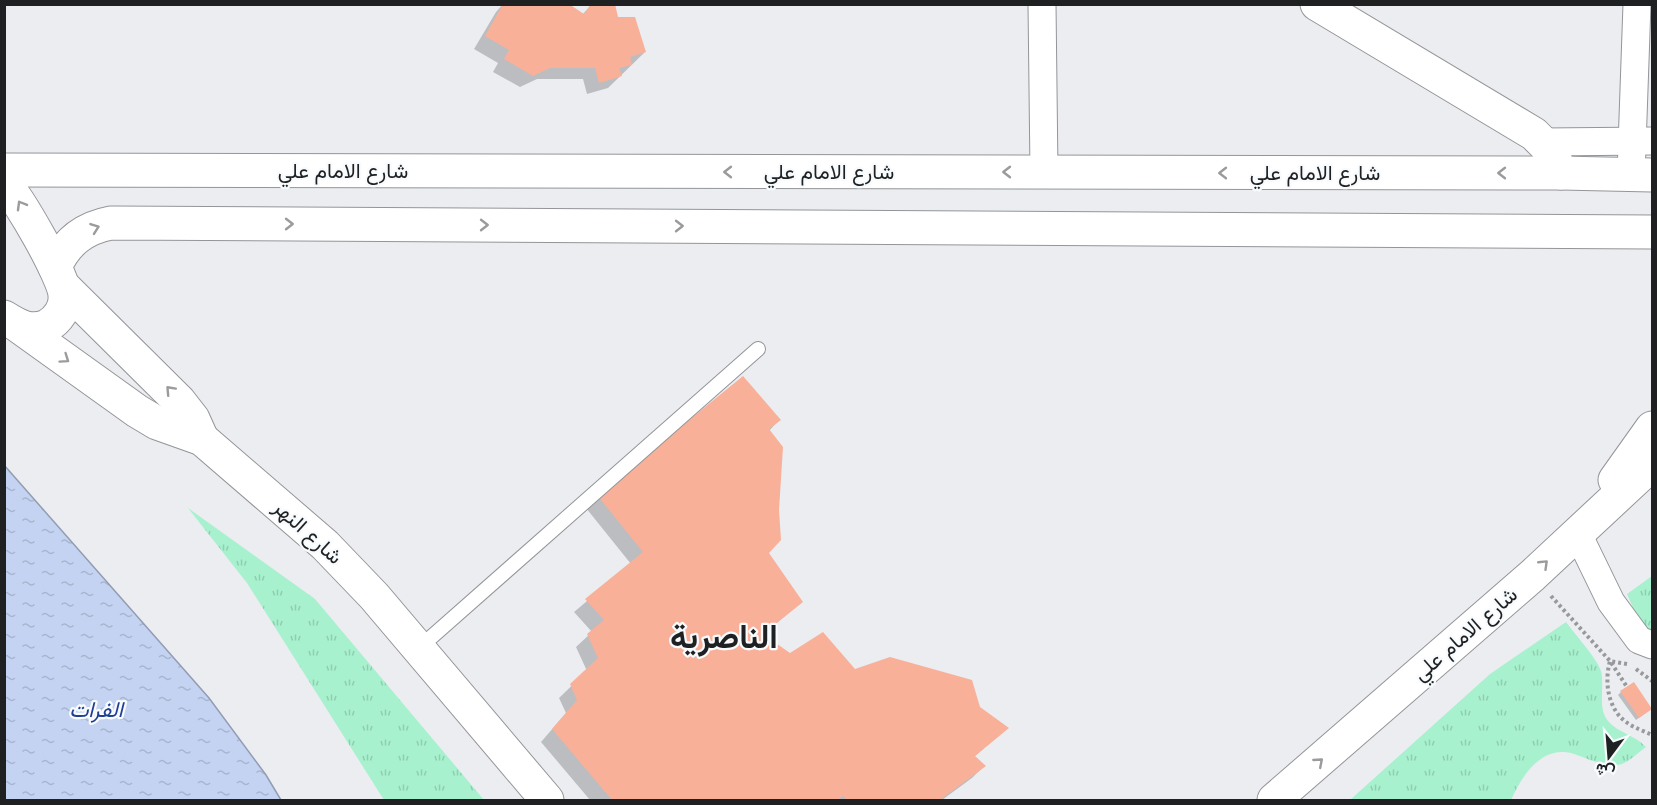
<svg xmlns="http://www.w3.org/2000/svg" width="1657" height="805" viewBox="0 0 1657 805" font-family="'Varela Round',Vazirmatn,sans-serif">
<style>
.grass{fill:url(#grass-tufts)}
.water{fill:url(#water-ripples);stroke:#929db3;stroke-width:1.5}
.shadow{fill:#0003}
.building{fill:#f9b099}
.lines{fill:none;stroke-linecap:round;stroke-linejoin:round}
.service-casing{stroke:#939598;stroke-width:16}
.minor-casing{stroke:#939598;stroke-width:29}
.tertiary-casing{stroke:#939598;stroke-width:35}
.secondary-casing{stroke:#939598;stroke-width:35}
.primary-casing{stroke:#939598;stroke-width:35}
.path{stroke:#97999b;stroke-width:4;stroke-dasharray:3 3;stroke-linecap:butt}
.service{stroke:#fff;stroke-width:14}
.minor{stroke:#fff;stroke-width:27}
.tertiary{stroke:#fff;stroke-width:33}
.secondary{stroke:#fff;stroke-width:33}
.primary{stroke:#fff;stroke-width:33}
.oneway{stroke:#9a9b9b}
.labels{text-anchor:middle;stroke-width:4.5;stroke-linejoin:round;paint-order:stroke}
.street-label{font-size:21px;fill:#1f2021;stroke:#f8fbfd}
.water-label{font-size:22px;font-style:italic;fill:#1f3e94;stroke:#f8fbfd}
.town-label{font-size:33px;font-weight:bold;fill:#1f2021;stroke:#f8fbfd}
</style>
<defs>
<pattern id="grass-tufts" width="24" height="20" patternUnits="userSpaceOnUse" patternTransform="scale(1.5)"><rect width="24" height="20" fill="#a7f1ce"/><path d="M3 7l-1-3M5 7V3M7 7l1-3M15 17l-1-3M17 17v-4M19 17l1-3" fill="none" stroke="#8fceb1"/></pattern>
<pattern id="water-ripples" width="26" height="14" patternUnits="userSpaceOnUse" patternTransform="scale(1.5)"><rect width="26" height="14" fill="#c4d3f2"/><path d="M2 4q2-2 4 0t4 0M15 11q2-2 4 0t4 0" fill="none" stroke="#a8b5cf"/></pattern>
</defs>
<rect width="100%" height="100%" fill="#ebedf0"/>
<!-- grass -->
<g class="grass">
<polygon points="188,508 315,599 484,800 384,800 247,583"/>
<path d="M1652,576V632C1639,623 1633,608 1627,594Z"/>
<path d="M1566,622C1574,633 1598,660 1601,671C1605,687 1597,707 1608,721C1618,733 1635,735 1646,747C1639,752 1630,761 1622,764C1613,767 1599,763 1590,760C1582,757 1572,752 1563,752C1537,751 1520,780 1511,800H1350L1490,674Z"/>
</g>
<!-- water -->
<polygon class="water" points="4,465 209,698 266,775 281,800 5,800"/>
<!-- shadow -->
<g class="shadow">
<polygon points="503,4 566,4 582,15 592,4 617,18 645,52 608,88 587,94 583,79 537,79 520,87 493,72 498,63 474,49 496,12"/>
<polygon points="779,420 769,431 767,553 801,602 762,636 790,654 855,671 978,708 1007,728 974,757 984,766 972,778 942,800 590,800 541,742 566,713 559,698 587,671 576,647 592,632 574,612 631,564 586,508 598,496"/>
<polygon points="1621,692 1651,709 1636,720 1618,695"/>
</g>
<!-- building -->
<g class="building">
<polygon points="503,4 569,4 584,14 591,4 615,4 618,17 635,17 646,52 630,57 632,65 619,68 622,76 599,83 595,68 550,68 533,76 504,59 509,50 485,36"/>
<polygon points="743,376 781,420 769,429 783,447 779,510 781,540 769,553 803,602 763,634 790,653 823,632 855,669 890,657 972,680 980,707 1009,728 975,756 986,766 940,800 847,800 843,796 837,800 612,800 552,729 577,700 570,684 598,658 587,634 604,620 585,599 643,552 597,495"/>
<polygon points="1634,682 1652,709 1639,718 1620,691"/>
</g>
<g class="lines">
<!-- service casing -->
<g class="service-casing">
<polyline id="service" points="419,648 758,349"/>
</g>
<!-- minor casing -->
<g class="minor-casing">
<g id="minor">
<polyline points="1042,4 1044,172"/>
<polyline points="1544,142 1652,141"/>
<polyline points="1631,175 1637,4"/>
<polyline points="1577,532 1611,602 1639,640 1652,645"/>
</g>
</g>
<!-- tertiary casing -->
<g class="tertiary-casing">
<g id="tertiary">
<polyline points="1317,4 1534,134 1551,151 1561,173"/>
<polyline points="64,287 179,401 193,419 202,439"/>
<polyline points="17,325 137,411 157,423 202,439 325,545 374,596 547,800"/>
</g>
</g>
<!-- secondary casing -->
<g class="secondary-casing">
<g id="secondary">
<polyline points="4,170 1561,173 1652,175"/>
<path d="M4,183C18,197 65,278 65,296C66,308 58,320 47,326C31,333 18,326 4,317"/>
<path d="M55,267C66,242 84,228 111,223L1652,232"/>
</g>
</g>
<!-- primary casing -->
<g class="primary-casing">
<g id="primary">
<polyline points="1615,480 1652,428"/>
<polyline points="1274,800 1533,575 1652,464"/>
</g>
</g>
<!-- path -->
<g class="path">
<polyline points="1551,596 1610,661 1627,687"/>
<path d="M1627,664L1610,661C1604,682 1608,709 1626,722C1634,728 1644,731 1652,735"/>
<polyline points="1636,669 1652,681"/>
</g>
<!-- service -->
<use href="#service" class="service"/>
<!-- minor -->
<use href="#minor" class="minor"/>
<!-- tertiary -->
<use href="#tertiary" class="tertiary"/>
<!-- secondary -->
<use href="#secondary" class="secondary"/>
<!-- primary -->
<use href="#primary" class="primary"/>
</g>
<!-- one-way arrows -->
<defs><path id="oneway-chevron" d="M-2-3.5L2.5 0L-2 3.5" fill="none" stroke-width="1.6" stroke-linecap="round" stroke-linejoin="round" transform="scale(1.5)"/></defs>
<g class="oneway">
<use href="#oneway-chevron" transform="translate(728 172) rotate(-180)"/>
<use href="#oneway-chevron" transform="translate(1007 172) rotate(-180)"/>
<use href="#oneway-chevron" transform="translate(1223 173) rotate(-180)"/>
<use href="#oneway-chevron" transform="translate(1502 173) rotate(-180)"/>
<use href="#oneway-chevron" transform="translate(21 205) rotate(-120)"/>
<use href="#oneway-chevron" transform="translate(289 224)"/>
<use href="#oneway-chevron" transform="translate(484 225)"/>
<use href="#oneway-chevron" transform="translate(679 226)"/>
<use href="#oneway-chevron" transform="translate(95 228) rotate(-20)"/>
<use href="#oneway-chevron" transform="translate(65 359) rotate(35)"/>
<use href="#oneway-chevron" transform="translate(170 390) rotate(-133)"/>
<use href="#oneway-chevron" transform="translate(1544 564) rotate(-44)"/>
<use href="#oneway-chevron" transform="translate(1319 762) rotate(-41)"/>
</g>
<g class="labels">
<!-- street labels -->
<g class="street-label">
<text x="343" y="178">شارع الامام علي</text>
<text x="829" y="179">شارع الامام علي</text>
<text x="1315" y="180">شارع الامام علي</text>
<text transform="translate(308 532) rotate(42)" y="7">شارع النهر</text>
<text transform="translate(1465 634) rotate(-41)" y="7">شارع الامام علي</text>
</g>
<!-- water labels -->
<g class="water-label">
<text x="96" y="717">الفرات</text>
</g>
<!-- town labels -->
<g class="town-label">
<text x="724" y="648">الناصرية</text>
</g>
</g>
<!-- border -->
<rect width="1657" height="805" fill="none" stroke="#1f2021" stroke-width="12"/>
<!-- north arrow -->
<g transform="translate(1609 757) rotate(196)" stroke="#f8fbfd" stroke-width="4.5" paint-order="stroke">
<path d="M0-4.5L10 22L0 15L-10 22Z" fill="#1f2021"/>
<text y="-9" font-size="16" font-weight="bold" text-anchor="middle" fill="#1f2021">ش</text>
</g>
</svg>
